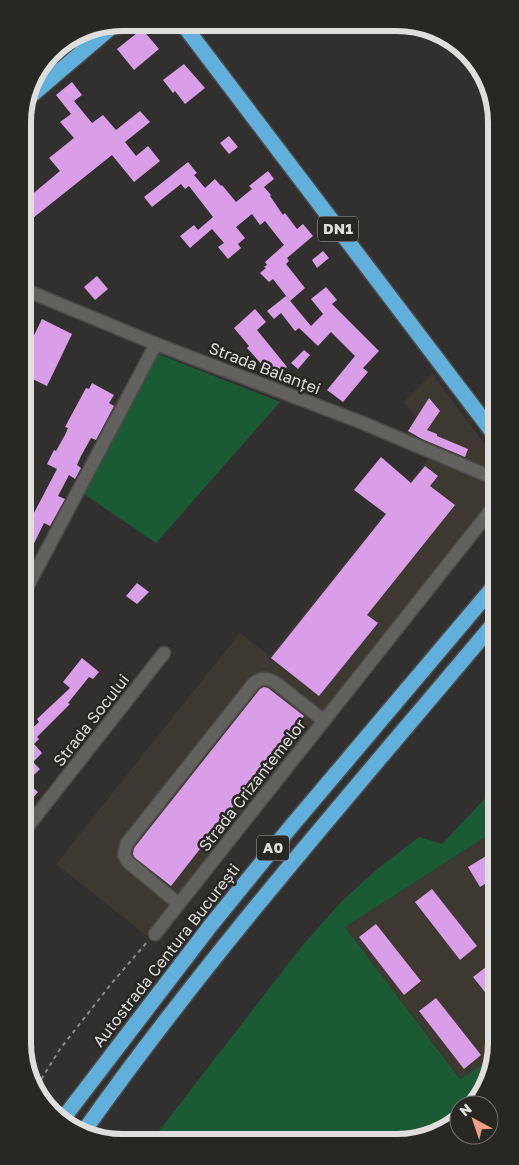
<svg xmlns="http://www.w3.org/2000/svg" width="519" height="1165" viewBox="0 0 519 1165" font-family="'Golos Text',sans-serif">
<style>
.built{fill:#3d3830}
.green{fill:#1a5b36}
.building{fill:#da9de8}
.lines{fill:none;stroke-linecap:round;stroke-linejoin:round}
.minor-casing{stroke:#4d4b49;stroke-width:15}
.highway-casing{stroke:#4d4b49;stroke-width:18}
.path{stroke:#8c8a88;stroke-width:2;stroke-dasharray:4 4;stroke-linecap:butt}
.minor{stroke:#63615e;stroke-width:12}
.highway{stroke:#61b0db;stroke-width:15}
.labels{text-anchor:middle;stroke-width:5;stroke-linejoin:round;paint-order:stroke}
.shield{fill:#282724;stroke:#a8a7a5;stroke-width:1}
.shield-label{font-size:15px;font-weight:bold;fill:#dfdedc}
.street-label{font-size:16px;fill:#dfdedc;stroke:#282724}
.rim{fill:none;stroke:#dfdedc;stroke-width:6}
</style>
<rect width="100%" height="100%" fill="#32302e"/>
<!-- built -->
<g class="built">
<polygon points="432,374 494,456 494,518 157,944 56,864 240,633 270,656 430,457 437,447 405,435 416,416 404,402"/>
<polygon points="496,830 496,1049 492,1059 461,1079 345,927"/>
</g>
<!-- green -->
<g class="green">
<polygon points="158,354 280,402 156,543 81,492"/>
<polygon points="495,788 496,830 345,927 460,1079 492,1059 473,1105 459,1105 459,1116 423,1139 152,1140 302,946 341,902 375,871 419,837 442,844"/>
</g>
<!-- building -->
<g class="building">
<polygon points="142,29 159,49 134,70 117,49"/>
<polygon points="184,64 205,88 185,104 175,91 173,93 163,80"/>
<polygon points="72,82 82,95 74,101 92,123 103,115 116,130 140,111 150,122 125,142 136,156 148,146 160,161 134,182 112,155 33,218 23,207 23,202 60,171 49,158 74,138 60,122 71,114 56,95"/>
<polygon points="229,136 238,147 229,154 220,143"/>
<polygon points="188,162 197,173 194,175 205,188 215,179 221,186 222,185 236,202 252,189 249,186 268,171 274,179 264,187 271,195 270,196 283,215 285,213 297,229 303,224 313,236 287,258 289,261 286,264 305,288 290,301 273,279 269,282 260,273 266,268 264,267 267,265 265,262 284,245 265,221 260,225 252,214 236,227 245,238 238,244 241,248 228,259 218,247 224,243 212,229 190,248 180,236 194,225 198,230 213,217 189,186 185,189 181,184 152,207 144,197"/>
<polygon points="323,251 329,258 317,268 312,260"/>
<polygon points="97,276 108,289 95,300 84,287"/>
<polygon points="326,287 337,300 332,304 379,351 363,368 368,372 343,402 327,390 355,356 331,332 318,346 299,328 295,331 281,313 274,319 267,311 286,296 311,326 323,314 311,299"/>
<polygon points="255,309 266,322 257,330 287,367 274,378 247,348 249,346 234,328"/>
<polygon points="42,319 72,334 47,386 24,375 24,356"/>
<polygon points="304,350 310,355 298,369 291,363"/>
<polygon points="92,383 114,395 109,403 114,406 96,440 91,438 81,456 77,465 81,468 75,479 69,475 58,496 65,499 50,526 44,523 27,558 32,560 24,575 24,532 57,469 47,464 54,450 56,451 65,435 68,428 65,427 86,388 89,389"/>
<polygon points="429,398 440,411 427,430 437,434 437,436 468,449 465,457 422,439 408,431"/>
<polygon points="381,457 411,483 425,466 438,476 430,486 455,505 367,615 378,623 319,696 271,658 386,514 354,490"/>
<polygon points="137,583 149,592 137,604 126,596"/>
<polygon points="82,658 99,672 93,679 89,677 68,703 70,704 37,737 39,739 34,744 42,753 33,762 40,769 27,782 38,792 25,807 25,735 39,722 37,719 70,688 63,682"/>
<polygon points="264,687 268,688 304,716 171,886 134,857 133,854 134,848 260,689"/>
<polygon points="496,850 496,877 480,887 468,867"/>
<polygon points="432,889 477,946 460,960 415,902"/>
<polygon points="376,924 421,981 404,995 359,937"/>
<polygon points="490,964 496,971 496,1006 473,977"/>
<polygon points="436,998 481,1055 464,1069 419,1011"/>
</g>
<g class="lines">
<!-- minor casing -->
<g class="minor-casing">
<g id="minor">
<polyline points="48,59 72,38"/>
<polyline points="23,289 156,344 363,423 486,475 494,477"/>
<polyline points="24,593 156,344"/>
<polyline points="25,830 164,653"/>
<path d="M179,904L128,862L124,855L127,843L254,683C262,677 268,678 276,683L323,720"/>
<polyline points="155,934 494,506"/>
</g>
</g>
<!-- highway casing -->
<g class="highway-casing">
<g id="highway">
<polyline points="182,23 494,434"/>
<polyline points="27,99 115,24"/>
<polyline points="62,1120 211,925 289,829 495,585"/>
<path d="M84,1131C210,953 355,789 495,622"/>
</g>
</g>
<!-- path -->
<polyline class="path" points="37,1086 60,1049 111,984 148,941"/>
<!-- minor -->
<use href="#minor" class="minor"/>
<!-- highway -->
<use href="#highway" class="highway"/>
</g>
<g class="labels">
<!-- shield labels -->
<g class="shield">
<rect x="318" y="216.5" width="40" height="25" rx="4"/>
<rect x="257" y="835.5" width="32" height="25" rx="4"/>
</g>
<g class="shield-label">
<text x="338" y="234">DN1</text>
<text x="273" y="853">A0</text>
</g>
<!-- street labels -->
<g class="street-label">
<text transform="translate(265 368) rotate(21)" y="6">Strada Balanței</text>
<text transform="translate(91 720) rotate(-52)" y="6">Strada Socului</text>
<text transform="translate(252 785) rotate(-52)" y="6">Strada Crizantemelor</text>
<text transform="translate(166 955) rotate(-52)" y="6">Autostrada Centura București</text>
</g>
</g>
<!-- crop -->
<path d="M0 0H519V1165H0ZM122 31H397A91 91 0 0 1 488 122V1043A91 91 0 0 1 397 1134H122A91 91 0 0 1 31 1043V122A91 91 0 0 1 122 31Z" fill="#282724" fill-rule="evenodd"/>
<path class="rim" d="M122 31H397A91 91 0 0 1 488 122V1043A91 91 0 0 1 397 1134H122A91 91 0 0 1 31 1043V122A91 91 0 0 1 122 31Z"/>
<!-- north arrow -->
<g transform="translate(474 1120) rotate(320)"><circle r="24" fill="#282724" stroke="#71706e"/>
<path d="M0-4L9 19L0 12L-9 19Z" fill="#f39f85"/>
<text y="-8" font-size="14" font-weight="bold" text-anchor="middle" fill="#dfdedc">N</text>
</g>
</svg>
